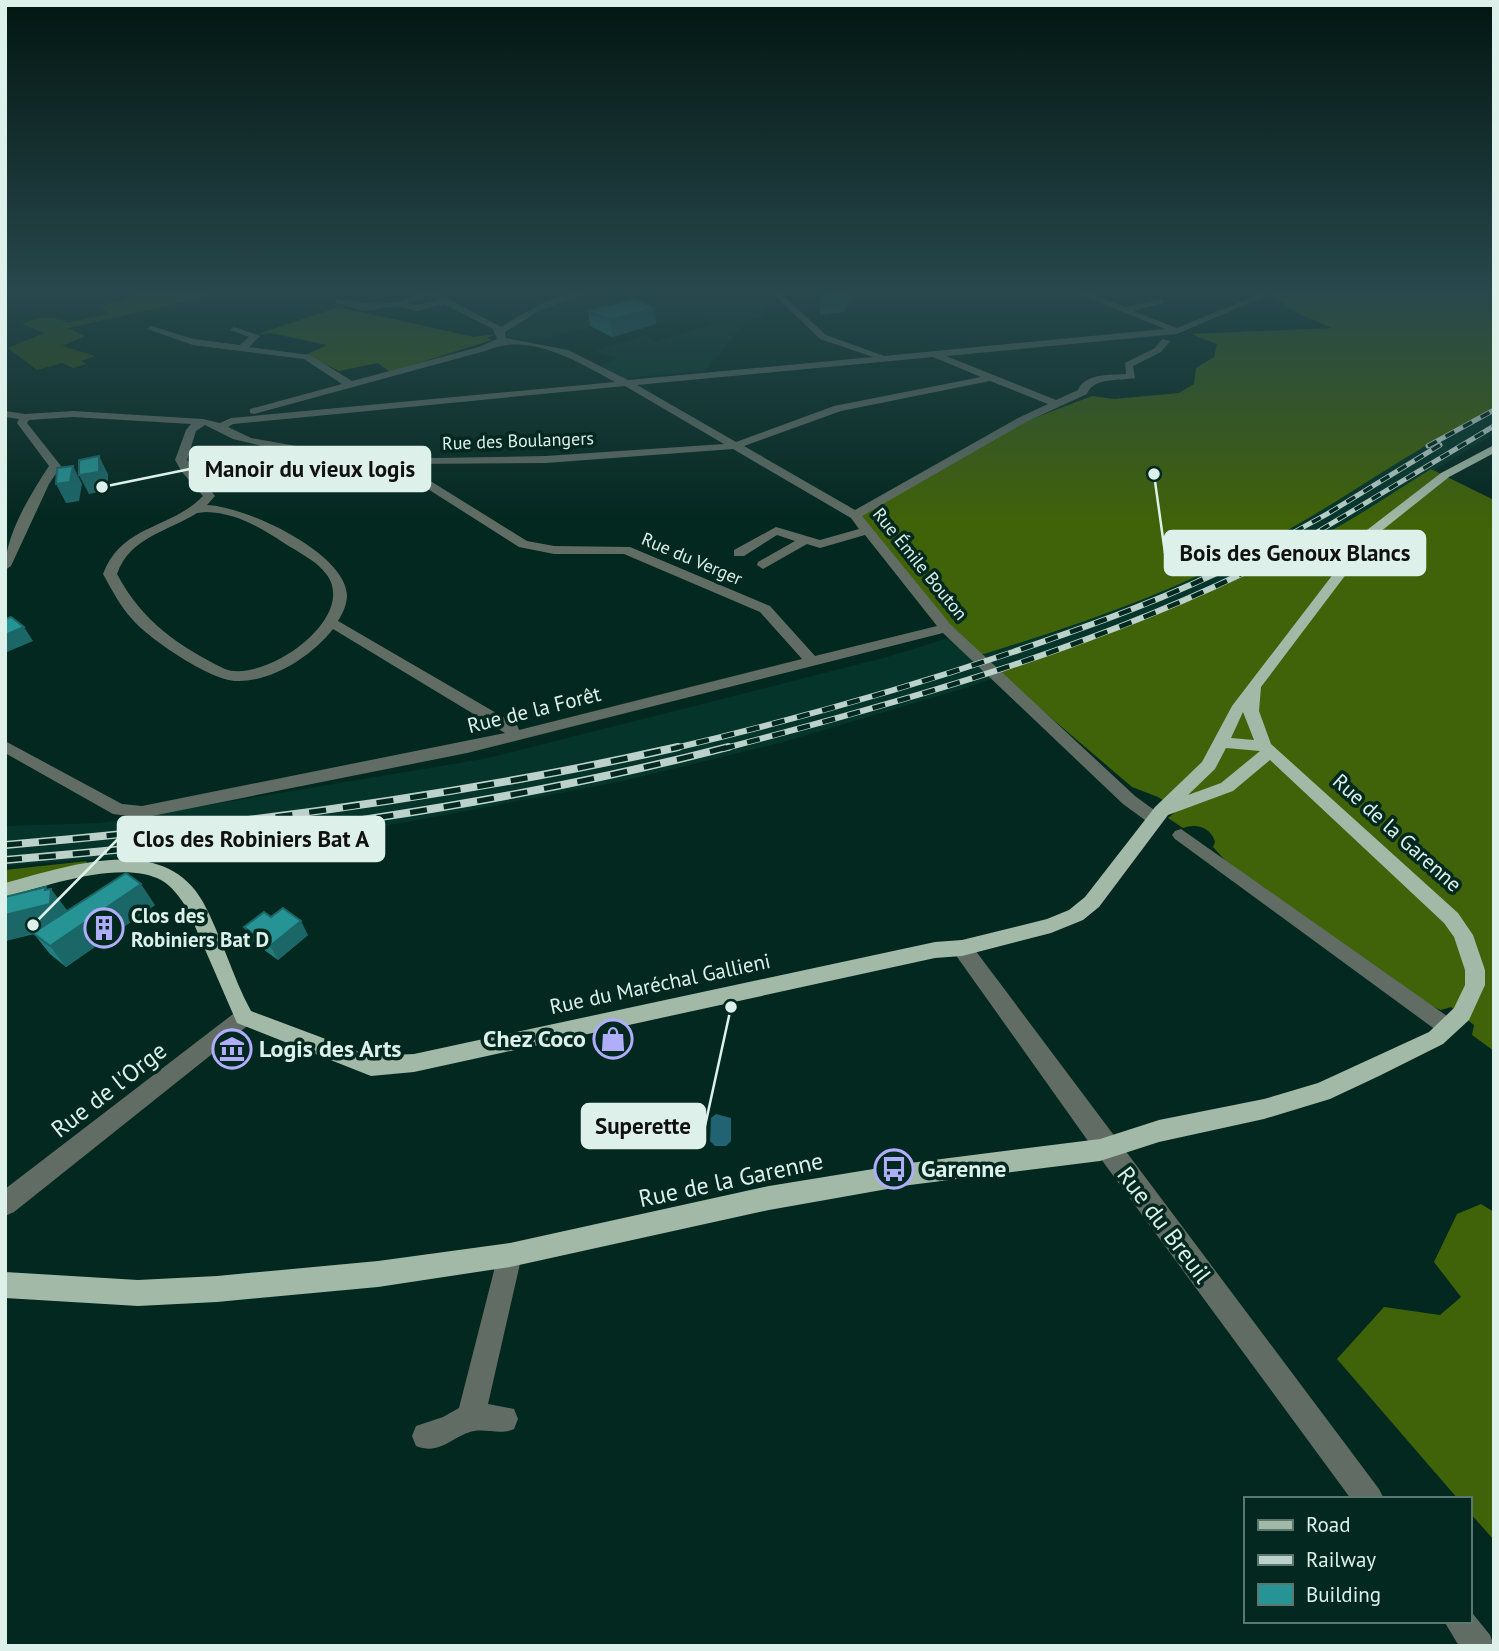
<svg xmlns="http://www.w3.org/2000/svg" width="1499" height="1651" viewBox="0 0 1499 1651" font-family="'PT Sans',sans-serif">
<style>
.built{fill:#04342a}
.green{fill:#345008}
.forest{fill:#406208}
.water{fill:#216273}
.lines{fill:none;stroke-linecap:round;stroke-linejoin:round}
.minor{fill:#616d64;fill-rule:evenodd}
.major{fill:#a2b9a7;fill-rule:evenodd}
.rail-far2-casing{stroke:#bbd1ca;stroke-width:5}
.rail-far1-casing{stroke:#bbd1ca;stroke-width:6}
.rail-casing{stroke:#bbd1ca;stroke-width:8}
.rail-far2{stroke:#03281f;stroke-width:3.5;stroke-dasharray:10;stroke-linecap:butt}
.rail-far1{stroke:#03281f;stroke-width:4.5;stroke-dasharray:13;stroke-linecap:butt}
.rail{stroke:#03281f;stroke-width:5;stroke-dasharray:17;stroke-linecap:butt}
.wall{fill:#217e7f}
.shaded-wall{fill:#1b6768}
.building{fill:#269394;stroke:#1b6768;stroke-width:2}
.labels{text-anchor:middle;stroke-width:7;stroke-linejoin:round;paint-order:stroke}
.far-street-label{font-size:18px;fill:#ddf0ea;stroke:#03281f}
.street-label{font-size:21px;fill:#ddf0ea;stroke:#03281f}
.poi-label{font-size:21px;font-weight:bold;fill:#ddf0ea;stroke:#03281f;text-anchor:start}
.near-poi-label{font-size:24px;font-weight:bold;fill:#ddf0ea;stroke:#03281f;text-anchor:start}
.near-street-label{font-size:24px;fill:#ddf0ea;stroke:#03281f}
.leader{fill:none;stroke:#ddf0ea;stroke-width:2.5}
.callout-dot{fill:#ddf0ea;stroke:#03281f;stroke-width:2.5}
.callout{fill:#ddf0ea;stroke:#ddf0ea;stroke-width:2.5}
.callout-label{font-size:23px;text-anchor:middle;font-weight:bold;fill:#111}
</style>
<rect width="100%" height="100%" fill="#03281f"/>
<!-- built -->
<g class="built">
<polygon points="600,291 760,291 775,302 762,306 764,316 747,321 705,371 625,378 601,366 617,358 595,351 646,335 655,342 716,323 698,316 661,324 596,295"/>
<polygon points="585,294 636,314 533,342 504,336 521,319"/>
<polygon points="1494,400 1494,434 1295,555 1101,642 959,690 780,743 623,781 472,810 280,845 5,866 5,826 101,823 488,758 887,657 1048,607"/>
</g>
<!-- green -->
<path class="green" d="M136,291H230L68,328L85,336L62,346L95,356L81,361L87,364L73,368L62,363L37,370L8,348L44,333L22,324C38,318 51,314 67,323L109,314L100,306L125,300Z"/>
<!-- forest -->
<g class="forest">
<path d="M1279,291H1494V410C1415,446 1345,500 1268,541C1177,591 1076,626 977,656L855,515L1024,422L1092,396L1114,399L1179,393L1194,384L1196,368L1214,357L1217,344L1191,334L1332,328L1293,311L1272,294Z"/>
<polygon points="339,307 474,337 495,334 487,338 492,340 390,372 378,363 339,371 306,355 327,345 271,333 255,335"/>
<path d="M1431,469L1494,500V1051L1472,1035L1474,1025L1451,1007L1441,1010L1431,1006L1233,869L1213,847L1215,842C1211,827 1196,823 1183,828L1168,818L1178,810L1158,797L1132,787L995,670C1112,631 1226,586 1336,528C1368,510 1400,488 1431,469Z"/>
<polygon points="87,861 85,867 5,886 5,870"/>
<polygon points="1481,1204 1494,1212 1494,1540 1469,1512 1469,1499 1458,1499 1337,1359 1384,1307 1440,1315 1461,1297 1434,1262 1457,1214"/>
</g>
<!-- water -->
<polygon class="water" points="716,1114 731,1118 731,1141 726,1146 715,1146 710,1141 711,1118"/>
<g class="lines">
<!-- minor -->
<g class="minor">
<path d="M421,291H433L501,327C527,311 559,291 591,291L539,311L505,332L506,338L568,350L628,380L873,357L820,339L770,291H778L826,335L884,356L1165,329L1072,291H1082L1125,307L1163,299V303L1133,311L1177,328L1267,291H1277L1177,334L946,356L1056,400L1078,390C1085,373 1111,375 1126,374L1125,363L1155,348L1162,339L1170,341L1161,352L1133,366L1135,378C1120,381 1093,377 1087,394L1026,422L862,516L951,625L1135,796L1161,815L1164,819L1161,823H1149L1123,804L943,633L467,753L142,818L113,814L5,753V741L122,804L142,806L505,733L333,629C312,656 272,682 237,681C211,681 149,639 132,619C120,606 112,590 103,574C122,524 170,530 203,496L182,472L175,460L186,430L191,424L73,417L29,420L27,423L61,466L49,484L11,566L5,570C5,535 30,495 49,466L17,423L19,419L5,417V411L25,414L73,411L203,419L220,423L231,418L615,382C576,361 529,331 485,351L254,414L250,413V409L342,384L304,359L193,345L147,329L151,326L194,339L240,345L249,337L230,330L234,327L260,336L249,347L310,355L352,381L479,347L497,339L493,329L444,304L417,311L398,306L363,311L334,302L338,299C361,305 406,307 421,291ZM428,296L437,300L417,305L407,303ZM933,357L981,377L834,406L736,442L637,385ZM990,381L1048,404L1018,418L855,510L744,446L841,411ZM625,386L724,444L546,456L435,458L325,451L251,438L228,427L233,424ZM205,425L233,439L270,448L325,457L387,463L519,547L554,554H624L760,612L802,659L519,730L517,725L338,621C343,613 347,604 347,595C345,552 244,506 207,505L215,496L187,460L196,431ZM733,449L851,518L859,529L820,540L776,527L734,550V556H744L777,535L795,541L758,562L757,565L763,569L807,544L820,548L865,535L937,626L815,656L770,606L630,547L554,546L527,541L403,464L546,463ZM206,512C237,513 259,527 284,543C298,552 317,561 327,575C358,619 264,684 225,669C178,646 142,621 117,574C130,537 167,532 197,513Z"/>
<polygon points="1181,829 1454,1021 1458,1027 1454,1033 1447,1036 1440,1033 1175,839 1172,835 1175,831"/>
<polygon points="962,940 969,942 1379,1489 1384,1499 1351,1499 1098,1155 955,954 952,948 955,942"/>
<polygon points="244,1008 251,1011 254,1017 251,1023 14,1212 5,1216 5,1189 237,1011"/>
<path d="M510,1243L519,1246L522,1255L488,1404L514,1409L518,1419L514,1429C500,1435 489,1429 474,1431C453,1435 441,1456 416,1446L412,1436L416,1426L443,1417L459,1408L498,1255L501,1246Z"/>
<polygon points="1469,1609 1490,1635 1494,1646 1459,1646 1444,1621 1469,1621"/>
</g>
<!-- major -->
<path class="major" d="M1494,445V453L1449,477L1375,536L1261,687L1259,711L1271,744L1458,913L1473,935L1485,970V985L1469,1020L1443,1044L1379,1076L1330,1099L1264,1119L1159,1142L1100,1161L910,1185L769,1210L510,1267L378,1287L217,1302L138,1306L5,1298V1272L138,1280L217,1276L378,1261L510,1243L769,1186L910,1163L1100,1139L1159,1120L1264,1099L1318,1083L1429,1032L1454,1008L1465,985V970L1454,937L1444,923L1270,760L1233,791L1168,815L1099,907L1083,920L1051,933L962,956L935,958L414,1072L371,1076L237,1023L187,908C180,898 172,886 161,880C121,859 47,886 5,897V883C67,867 163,831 203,902C222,937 232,976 251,1011L371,1056L414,1054L935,942L962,940L1047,919L1069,910L1085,897L1155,807L1202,762L1232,706L1367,530L1441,473ZM1243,712L1254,740L1231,738ZM1226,748L1260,751L1221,783L1188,795L1215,769Z"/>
<!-- rail-far2 casing -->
<g class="rail-far2-casing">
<g id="rail-far2">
<polyline points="1428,446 1494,410"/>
<polyline points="1242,561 1327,514 1440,445"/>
<polyline points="1269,561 1494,426"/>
</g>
</g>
<!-- rail-far1 casing -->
<g class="rail-far1-casing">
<g id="rail-far1">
<path d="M671,749C786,722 901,690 1013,652C1092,625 1171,597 1245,559"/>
<path d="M722,749C909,700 1099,647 1272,559"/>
</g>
</g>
<!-- rail casing -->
<g class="rail-casing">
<g id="rail">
<path d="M5,845C232,826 456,797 678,747"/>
<path d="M5,860C248,840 491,808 728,747"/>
</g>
</g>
<!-- rail-far2 -->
<use href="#rail-far2" class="rail-far2"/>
<!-- rail-far1 -->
<use href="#rail-far1" class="rail-far1"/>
<!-- rail -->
<use href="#rail" class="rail"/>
</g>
<!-- wall -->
<g class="wall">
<polygon points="588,311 656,324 612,337 590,326"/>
<polygon points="5,897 67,910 67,911 155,905 66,967 50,954 34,934 5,941"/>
<polygon points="271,917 308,935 278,960 252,941 244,927"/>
</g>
<!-- shaded-wall -->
<g class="shaded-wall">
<polygon points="847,291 850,291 850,297 844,312 820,315 820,299"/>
<polygon points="655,308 656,324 612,337 610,320"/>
<polygon points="99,456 108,474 108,490 89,494 79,475"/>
<polygon points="73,466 82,484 79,501 66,503 56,484"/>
<polygon points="24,627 33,641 7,652 5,650 5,635"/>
<polygon points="141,884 155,905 66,967 50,946"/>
<polygon points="46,887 51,894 51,889 67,910 66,925 5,941 5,915 45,890"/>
<polygon points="301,921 308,935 278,960 270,946"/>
</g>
<!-- building -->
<g class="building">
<polygon points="828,291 847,291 845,296 820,299"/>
<polygon points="634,299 655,308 610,320 588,311"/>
<polygon points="99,456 99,472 79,475 79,460"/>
<polygon points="73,466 70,482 56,484 57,468"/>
<polygon points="11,617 24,627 5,635 5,619"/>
<polygon points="126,873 141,884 50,946 33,933"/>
<polygon points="46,887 45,890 51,889 50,904 5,915 5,897"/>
<polygon points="283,908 301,921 270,946 244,927 264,912 271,917"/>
</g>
<!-- sky -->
<linearGradient id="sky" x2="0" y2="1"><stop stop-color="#021611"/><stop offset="0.56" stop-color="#28484d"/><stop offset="1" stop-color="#28484d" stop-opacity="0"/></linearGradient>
<rect width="1499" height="522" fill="url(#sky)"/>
<!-- icons -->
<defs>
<g id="building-ring" transform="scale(2.0125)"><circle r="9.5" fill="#03281f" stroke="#b0aefa" stroke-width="1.5"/><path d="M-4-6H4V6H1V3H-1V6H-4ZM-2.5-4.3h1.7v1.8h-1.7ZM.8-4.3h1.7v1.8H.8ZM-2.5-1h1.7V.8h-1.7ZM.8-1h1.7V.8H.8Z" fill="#b0aefa"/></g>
<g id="shop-ring" transform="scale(2.0125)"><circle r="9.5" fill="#03281f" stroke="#b0aefa" stroke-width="1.5"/><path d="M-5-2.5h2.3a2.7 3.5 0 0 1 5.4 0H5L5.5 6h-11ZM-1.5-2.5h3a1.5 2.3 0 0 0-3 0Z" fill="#b0aefa"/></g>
<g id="museum-ring" transform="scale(2.0125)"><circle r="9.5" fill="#03281f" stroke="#b0aefa" stroke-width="1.5"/><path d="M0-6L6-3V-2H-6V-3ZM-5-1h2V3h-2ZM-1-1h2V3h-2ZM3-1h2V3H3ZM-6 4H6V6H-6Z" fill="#b0aefa"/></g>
<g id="bus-ring" transform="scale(2.0125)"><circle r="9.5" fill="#03281f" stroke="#b0aefa" stroke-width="1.5"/><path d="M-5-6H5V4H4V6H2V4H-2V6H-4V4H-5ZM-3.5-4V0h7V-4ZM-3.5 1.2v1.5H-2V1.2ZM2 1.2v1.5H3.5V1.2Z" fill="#b0aefa"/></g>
</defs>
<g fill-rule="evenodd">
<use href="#building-ring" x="104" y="928"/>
<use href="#shop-ring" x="613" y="1039"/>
<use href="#museum-ring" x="232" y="1049"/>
<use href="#bus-ring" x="894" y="1169"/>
</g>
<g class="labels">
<!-- far-street labels -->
<g class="far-street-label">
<text transform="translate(518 441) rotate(-2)" y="6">Rue des Boulangers</text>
<text transform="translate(692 559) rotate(23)" y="6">Rue du Verger</text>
<text transform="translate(920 564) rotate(51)" y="6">Rue Émile Bouton</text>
</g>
<!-- street labels -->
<g class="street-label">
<text transform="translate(534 710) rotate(-14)" y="7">Rue de la Forêt</text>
<text transform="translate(1397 833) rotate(42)" y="7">Rue de la Garenne</text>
<text transform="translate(660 984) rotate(-12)" y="7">Rue du Maréchal Gallieni</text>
</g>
<!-- poi labels -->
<g class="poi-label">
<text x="131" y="923">Clos des<tspan x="131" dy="24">Robiniers Bat D</tspan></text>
</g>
<!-- near-poi labels -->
<g class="near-poi-label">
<text x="586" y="1047" text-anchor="end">Chez Coco</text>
<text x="259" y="1057">Logis des Arts</text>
<text x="921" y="1177">Garenne</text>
</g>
<!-- near-street labels -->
<g class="near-street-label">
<text transform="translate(109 1090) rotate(-38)" y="8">Rue de l'Orge</text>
<text transform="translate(731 1180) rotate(-12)" y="8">Rue de la Garenne</text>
<text transform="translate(1164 1225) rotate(53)" y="8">Rue du Breuil</text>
</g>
</g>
<!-- callouts -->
<path class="leader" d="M102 487L190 469M1154 474L1165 553M33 925L118 839M731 1007L705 1126"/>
<g class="callout-dot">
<circle cx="102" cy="487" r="7"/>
<circle cx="1154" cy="474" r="7"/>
<circle cx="33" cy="925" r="7"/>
<circle cx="731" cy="1007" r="7"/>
</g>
<g class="callout">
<rect x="190" y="447" width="240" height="44" rx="7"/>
<rect x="1165" y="531" width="260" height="44" rx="7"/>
<rect x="118" y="817" width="266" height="44" rx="7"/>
<rect x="582" y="1104" width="123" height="44" rx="7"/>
</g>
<g class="callout-label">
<text x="310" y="477">Manoir du vieux logis</text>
<text x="1295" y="561">Bois des Genoux Blancs</text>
<text x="251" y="847">Clos des Robiniers Bat A</text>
<text x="643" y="1134">Superette</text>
</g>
<!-- border -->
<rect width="1499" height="1651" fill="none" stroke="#ddf0ea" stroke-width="14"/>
<!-- legend -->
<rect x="1244" y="1497" width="228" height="126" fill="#03281f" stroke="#5a7870" stroke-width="2"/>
<rect x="1258" y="1520" width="35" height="10" fill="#a2b9a7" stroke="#5a7870" stroke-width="2"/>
<text x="1306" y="1532" font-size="21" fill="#ddf0ea">Road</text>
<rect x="1258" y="1555" width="35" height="10" fill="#bbd1ca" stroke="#5a7870" stroke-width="2"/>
<text x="1306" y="1567" font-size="21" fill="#ddf0ea">Railway</text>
<rect x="1258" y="1584" width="35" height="21" fill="#269394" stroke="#5a7870" stroke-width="2"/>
<text x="1306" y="1602" font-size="21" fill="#ddf0ea">Building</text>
</svg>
